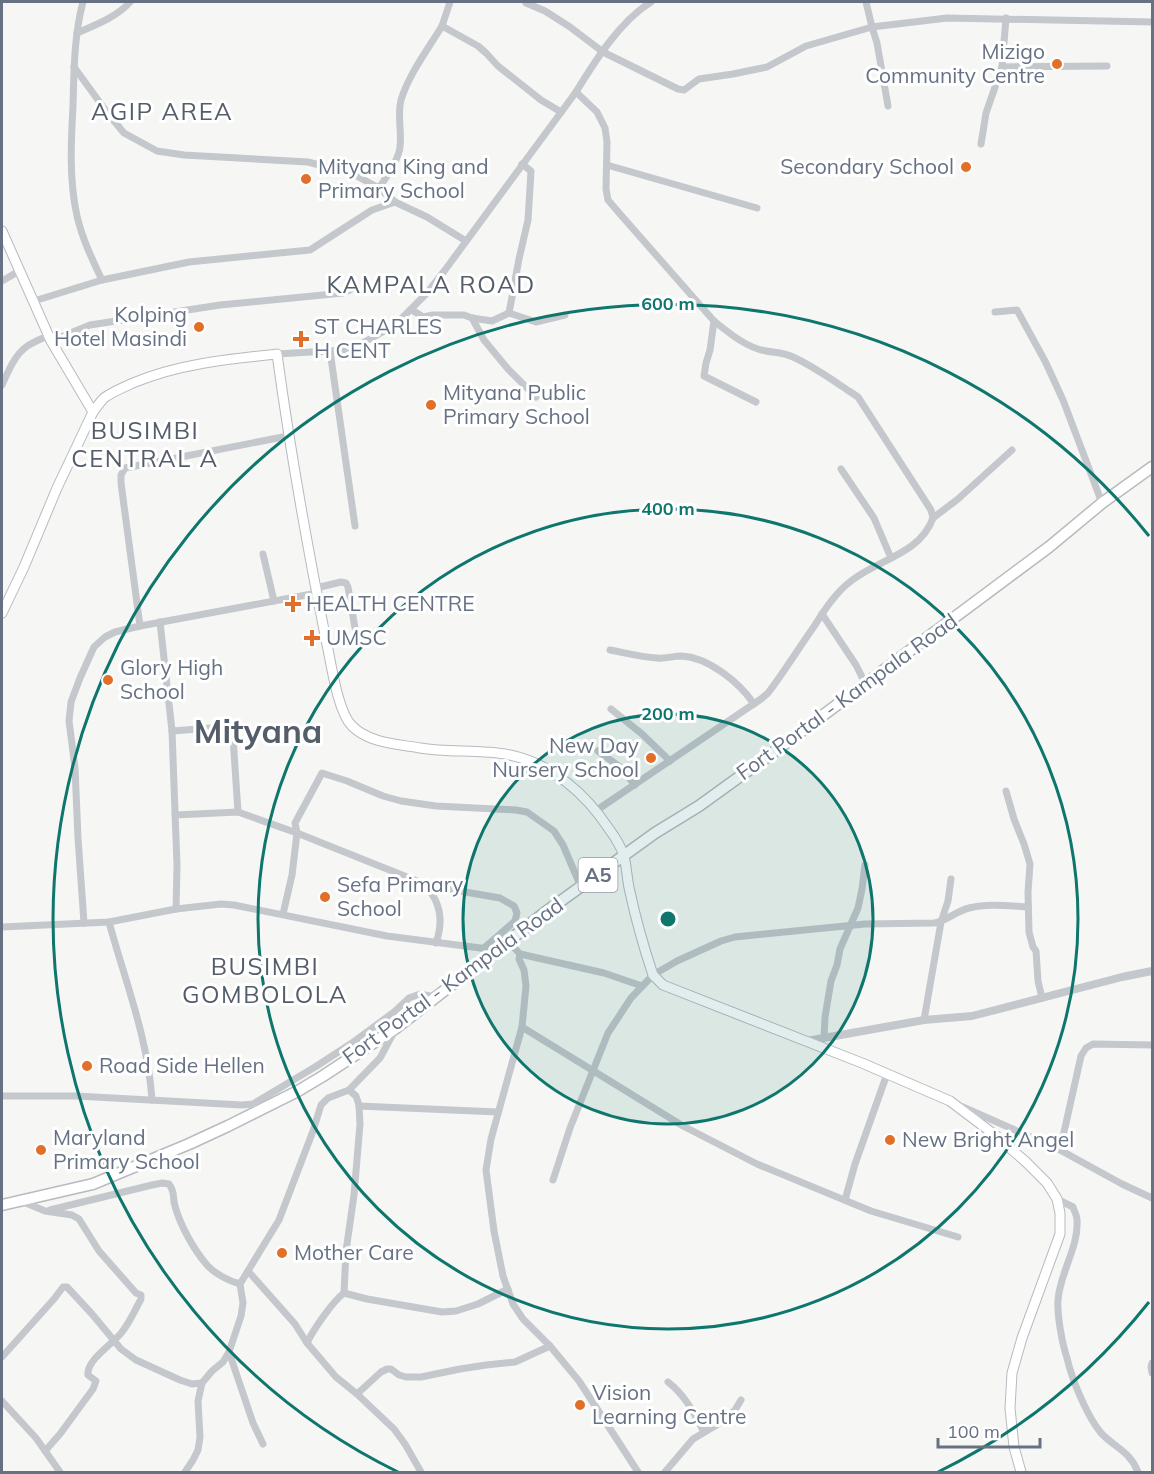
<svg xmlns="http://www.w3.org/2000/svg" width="1154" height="1474" viewBox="0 0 1154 1474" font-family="Mulish,sans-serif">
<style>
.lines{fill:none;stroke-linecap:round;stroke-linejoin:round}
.secondary-casing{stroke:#b6bac0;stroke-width:11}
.primary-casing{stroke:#b7babf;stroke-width:13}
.minor{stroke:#c4c7cb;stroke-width:7}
.tertiary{stroke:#c4c7cb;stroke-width:8}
.secondary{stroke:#fff;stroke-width:9}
.primary{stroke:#fff;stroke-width:10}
.ring{fill:none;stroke:#0f766e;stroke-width:3}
.poi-dot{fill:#e16f29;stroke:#fff;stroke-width:2}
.labels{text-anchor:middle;stroke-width:6;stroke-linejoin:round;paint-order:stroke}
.shield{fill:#fff;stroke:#949ca9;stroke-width:1.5}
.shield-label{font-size:20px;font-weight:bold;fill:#667284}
.poi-label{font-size:21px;fill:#667284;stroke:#fff;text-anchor:start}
.street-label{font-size:21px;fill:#667284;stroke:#fff}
.quarter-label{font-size:24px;letter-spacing:1.5px;fill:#545d6a;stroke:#fff}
.town-label{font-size:33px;font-weight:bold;fill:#545d6a;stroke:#fff}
.centre{fill:#0f766e;stroke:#fff;stroke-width:3}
.ring-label{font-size:18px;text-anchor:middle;font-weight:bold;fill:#0f766e;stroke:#fff;stroke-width:6;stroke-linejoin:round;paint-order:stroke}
</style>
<rect width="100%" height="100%" fill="#f6f7f4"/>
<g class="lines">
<!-- secondary casing -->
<g class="secondary-casing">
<g id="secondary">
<polyline points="2,231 51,341 93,412 57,488 24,567 2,613"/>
<path d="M93,412C96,408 100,402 104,398C112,392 124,387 133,383C178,364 228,359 277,354C290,450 307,545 326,640C331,661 337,711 352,726C369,743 397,744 420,748C449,753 481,749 510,755C552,764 586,794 609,829C615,837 621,847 624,856C627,868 627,881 630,892C636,920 644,948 653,975L663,985L862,1063L950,1101L995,1135L1026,1162L1047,1183L1057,1199L1060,1213V1234L1022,1338L1012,1373L1010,1408L1014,1447L1021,1472"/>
</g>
</g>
<!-- primary casing -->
<g class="primary-casing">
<polyline id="primary" points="2,1205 93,1184 189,1144 228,1126 298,1091 323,1076 396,1028 547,911 655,833 699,806 771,754 1049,547 1102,503 1152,467"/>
</g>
<!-- minor -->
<g class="minor">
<path d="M83,2C74,35 74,71 73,106C71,142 69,180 77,216C82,238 92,259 102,280"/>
<polyline points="450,2 442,26 478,46 486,53 498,66 541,100 561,112"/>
<polyline points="866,2 872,27 947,18 1152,22"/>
<polyline points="526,3 545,11 570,27 603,52 678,89 684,90 699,79 733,74 767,67 806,46 872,27 877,43 888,106"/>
<path d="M77,33C95,25 117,17 130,2"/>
<polyline points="74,67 109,115 124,133 157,151 184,155 308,162 353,174 379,188"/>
<polyline points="1002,67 1107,66"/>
<path d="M576,92L597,112L605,128L607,142L606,189L608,200L620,214L714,321C729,333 747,348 766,351C777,353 782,352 793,357C813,366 831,379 849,391L858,397L931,510L933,518C920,554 879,559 851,581C835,593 824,611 813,628C798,649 784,672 768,693L761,699L597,810"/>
<polyline points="981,144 986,113 1002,67 1006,18"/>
<polyline points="607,165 757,208"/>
<path d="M395,202L379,188C386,178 399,158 400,147C402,131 397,116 401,100C409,74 428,49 442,26"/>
<polyline points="2,281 19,271"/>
<polyline points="34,301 102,280 189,262 310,250 372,210 395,202 427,217 466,241"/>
<polyline points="412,310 423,317 433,315 464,315 472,318 484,340 508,369 536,397"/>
<polyline points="995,312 1017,310 1045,361 1063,400 1102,503"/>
<polyline points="509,313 519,259 528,220 531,171 522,164"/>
<polyline points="472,318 492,321 509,313 536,322 565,315"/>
<polyline points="714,321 710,350 706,363 704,376 756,402"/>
<polyline points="51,341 90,325 220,305 343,293 356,287"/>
<polyline points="330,351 355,526"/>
<path d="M277,354L345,350L359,345L395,325L427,293L445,270L576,92C595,61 620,21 651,2"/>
<path d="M2,385C8,372 14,356 26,347C33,342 41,339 48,336"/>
<polyline points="841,469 874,518 891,558"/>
<polyline points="933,518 958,499 1012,450"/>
<polyline points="263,554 274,601"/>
<polyline points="316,588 341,582 346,583 348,587 355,628"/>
<polyline points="822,614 856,665 865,683"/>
<polyline points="160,622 172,731 177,865 176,909"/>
<polyline points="140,626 121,483 121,475 125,468 288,436"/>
<path d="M610,650C626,653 641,657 657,658C665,659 673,656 681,656C708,657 739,682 754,704"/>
<polyline points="611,709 642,734 670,761"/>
<polyline points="172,731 225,727 230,731 233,737 238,812"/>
<polyline points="598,751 620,767 635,785"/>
<polyline points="1006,791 1014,819 1024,844 1030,864 1028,892 1029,932 1033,947 1036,951 1038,981 1042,998"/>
<path d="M175,815L238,812L297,833L422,883C440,899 444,920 436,943"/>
<polyline points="430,891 442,888 500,898 514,906 517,913 515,921 483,949"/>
<polyline points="283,914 292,875 297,833 295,823 322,773 347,781 383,796 401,801 436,806 516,810 527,812 554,831 563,845 581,887"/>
<path d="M109,922C125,981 148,1038 152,1100"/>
<polyline points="84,923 78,838 75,768 69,721 71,702 80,678 94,647 105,637 115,632 140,626 317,593"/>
<polyline points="2,927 109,922 176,909 221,904 234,905 387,936 496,950"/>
<polyline points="508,941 520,954 604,973 642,986"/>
<polyline points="520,954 519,959 524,970 526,986 522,1027 491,1139 486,1170 494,1231 503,1276 513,1304 523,1319 550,1346 579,1381 638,1472"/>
<polyline points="924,1020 941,922 948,901 951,879"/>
<polyline points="522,1027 683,1126 757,1164 871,1211 958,1237"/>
<polyline points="824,1038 825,1017 831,981 837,965 840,949 858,908 862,889 865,865"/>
<polyline points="2,1096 76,1096 242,1105 253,1104 315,1067 352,1043 394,1012 409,998 420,994 435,997"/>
<polyline points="359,1106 498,1112"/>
<polyline points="963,1107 1060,1150 1122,1184 1152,1198"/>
<polyline points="1060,1150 1081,1056 1086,1048 1093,1044 1152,1045"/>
<path d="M553,1180L570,1128L608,1033L631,998L653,975L677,961L721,941L735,937L865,924L934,923C947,921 956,911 969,908C988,903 1009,906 1028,907"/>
<path d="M1057,1199L1073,1207C1074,1211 1077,1215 1077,1220C1079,1247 1060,1272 1058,1300C1057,1315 1062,1343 1067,1358C1072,1380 1087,1416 1101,1433C1115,1448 1130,1451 1138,1472"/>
<polyline points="845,1200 855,1164 887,1074"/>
<path d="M21,1201L45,1211L72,1215L79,1219L99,1251L136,1293L141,1295V1299C135,1310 130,1322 122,1332C114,1343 86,1360 88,1375L96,1381L93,1389L60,1434L45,1451"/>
<path d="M50,1210L152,1185L162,1183L169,1184C176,1194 172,1197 175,1206C180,1225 194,1250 207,1265C215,1274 229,1281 240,1284"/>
<polyline points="248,1271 295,1324 307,1343 336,1377 357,1394 394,1429 405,1444 421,1472"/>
<polyline points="344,1293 346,1251 354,1195 360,1124 359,1105 356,1096 349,1090 380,1058 394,1032"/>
<path d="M307,1343C313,1330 333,1301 344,1293L367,1299L442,1312L456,1311L478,1304L508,1289"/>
<polyline points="229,1352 253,1423 263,1444"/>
<polyline points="2,1357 54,1299 63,1287 67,1287 92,1314 121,1349 136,1360 180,1380 192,1384 202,1383"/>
<polyline points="1152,1363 1151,1367 1152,1373"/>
<path d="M668,1382C685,1395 694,1413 704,1432"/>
<polyline points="357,1394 381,1372 387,1369 391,1369 399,1375 406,1377 421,1377 460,1369 486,1365 515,1362 550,1346"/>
<polyline points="2,1401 36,1438 60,1472"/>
<polyline points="185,1472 193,1460 198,1450 200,1437 198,1401 202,1383 212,1371 223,1362 229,1352 241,1316 243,1303 240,1284 279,1220 313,1131 321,1105 328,1098 349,1090"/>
<polyline points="665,1472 693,1439 725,1420 735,1410 741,1400"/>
</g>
<!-- tertiary -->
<polyline class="tertiary" points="807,1041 924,1020 972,1016 1122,977 1152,971"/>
<!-- secondary -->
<use href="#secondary" class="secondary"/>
<!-- primary -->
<use href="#primary" class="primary"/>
</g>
<!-- distance rings -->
<circle cx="668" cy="919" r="205" fill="#0f766e" fill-opacity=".12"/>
<g class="ring">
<circle cx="668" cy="919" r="205"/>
<circle cx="668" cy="919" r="410"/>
<path d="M1149 1302A615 615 0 0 1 938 1472M398 1472A615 615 0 1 1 1149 536"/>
</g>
<!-- markers -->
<g class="poi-dot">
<circle cx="1057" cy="64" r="6"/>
<circle cx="966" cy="167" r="6"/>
<circle cx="306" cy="179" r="6"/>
<circle cx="199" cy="327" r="6"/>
<path d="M298 330h6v6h6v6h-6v6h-6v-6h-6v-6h6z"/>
<circle cx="431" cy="405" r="6"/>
<path d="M290 595h6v6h6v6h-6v6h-6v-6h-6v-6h6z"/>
<path d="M309 629h6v6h6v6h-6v6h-6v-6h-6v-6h6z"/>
<circle cx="108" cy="680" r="6"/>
<circle cx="651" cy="758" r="6"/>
<circle cx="325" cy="897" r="6"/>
<circle cx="87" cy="1066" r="6"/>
<circle cx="890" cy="1140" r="6"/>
<circle cx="41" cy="1150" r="6"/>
<circle cx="282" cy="1253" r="6"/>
<circle cx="580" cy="1405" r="6"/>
</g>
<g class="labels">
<!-- shield labels -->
<rect class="shield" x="578.5" y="858" width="39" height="34" rx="4.5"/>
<g class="shield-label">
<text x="598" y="882">A5</text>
</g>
<!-- poi labels -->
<g class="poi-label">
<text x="1045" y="59" text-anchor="end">Mizigo<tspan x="1045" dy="24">Community Centre</tspan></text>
<text x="318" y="174">Mityana King and<tspan x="318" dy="24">Primary School</tspan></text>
<text x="954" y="174" text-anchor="end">Secondary School</text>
<text x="187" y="322" text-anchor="end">Kolping<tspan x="187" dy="24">Hotel Masindi</tspan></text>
<text x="314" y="334">ST CHARLES<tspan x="314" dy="24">H CENT</tspan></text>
<text x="443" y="400">Mityana Public<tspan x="443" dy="24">Primary School</tspan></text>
<text x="306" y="611">HEALTH CENTRE</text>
<text x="326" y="645">UMSC</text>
<text x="120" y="675">Glory High<tspan x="120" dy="24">School</tspan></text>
<text x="639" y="753" text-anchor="end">New Day<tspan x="639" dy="24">Nursery School</tspan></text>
<text x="337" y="892">Sefa Primary<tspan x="337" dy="24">School</tspan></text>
<text x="99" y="1073">Road Side Hellen</text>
<text x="53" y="1145">Maryland<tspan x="53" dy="24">Primary School</tspan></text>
<text x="902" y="1147">New Bright Angel</text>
<text x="294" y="1260">Mother Care</text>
<text x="592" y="1400">Vision<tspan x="592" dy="24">Learning Centre</tspan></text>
</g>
<!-- street labels -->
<g class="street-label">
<text transform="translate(847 697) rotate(-36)" y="7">Fort Portal - Kampala Road</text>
<text transform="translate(453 981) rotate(-36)" y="7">Fort Portal - Kampala Road</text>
</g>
<!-- quarter labels -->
<g class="quarter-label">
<text x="162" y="120">AGIP AREA</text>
<text x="431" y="293">KAMPALA ROAD</text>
<text x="145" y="439">BUSIMBI<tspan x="145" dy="28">CENTRAL A</tspan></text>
<text x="265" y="975">BUSIMBI<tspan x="265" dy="28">GOMBOLOLA</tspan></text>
</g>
<!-- town labels -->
<g class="town-label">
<text x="258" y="743">Mityana</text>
</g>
</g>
<circle cx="668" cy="919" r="9" class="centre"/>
<g class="ring-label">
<text x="668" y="310">600 m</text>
<text x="668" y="515">400 m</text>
<text x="668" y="720">200 m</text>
</g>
<!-- border -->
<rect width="1154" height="1474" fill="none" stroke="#667284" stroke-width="6"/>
<!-- scale -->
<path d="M938 1438v9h102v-9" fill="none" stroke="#667284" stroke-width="3"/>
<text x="947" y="1438" font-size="18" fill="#667284" stroke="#ffffff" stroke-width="4.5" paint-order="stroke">100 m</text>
</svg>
